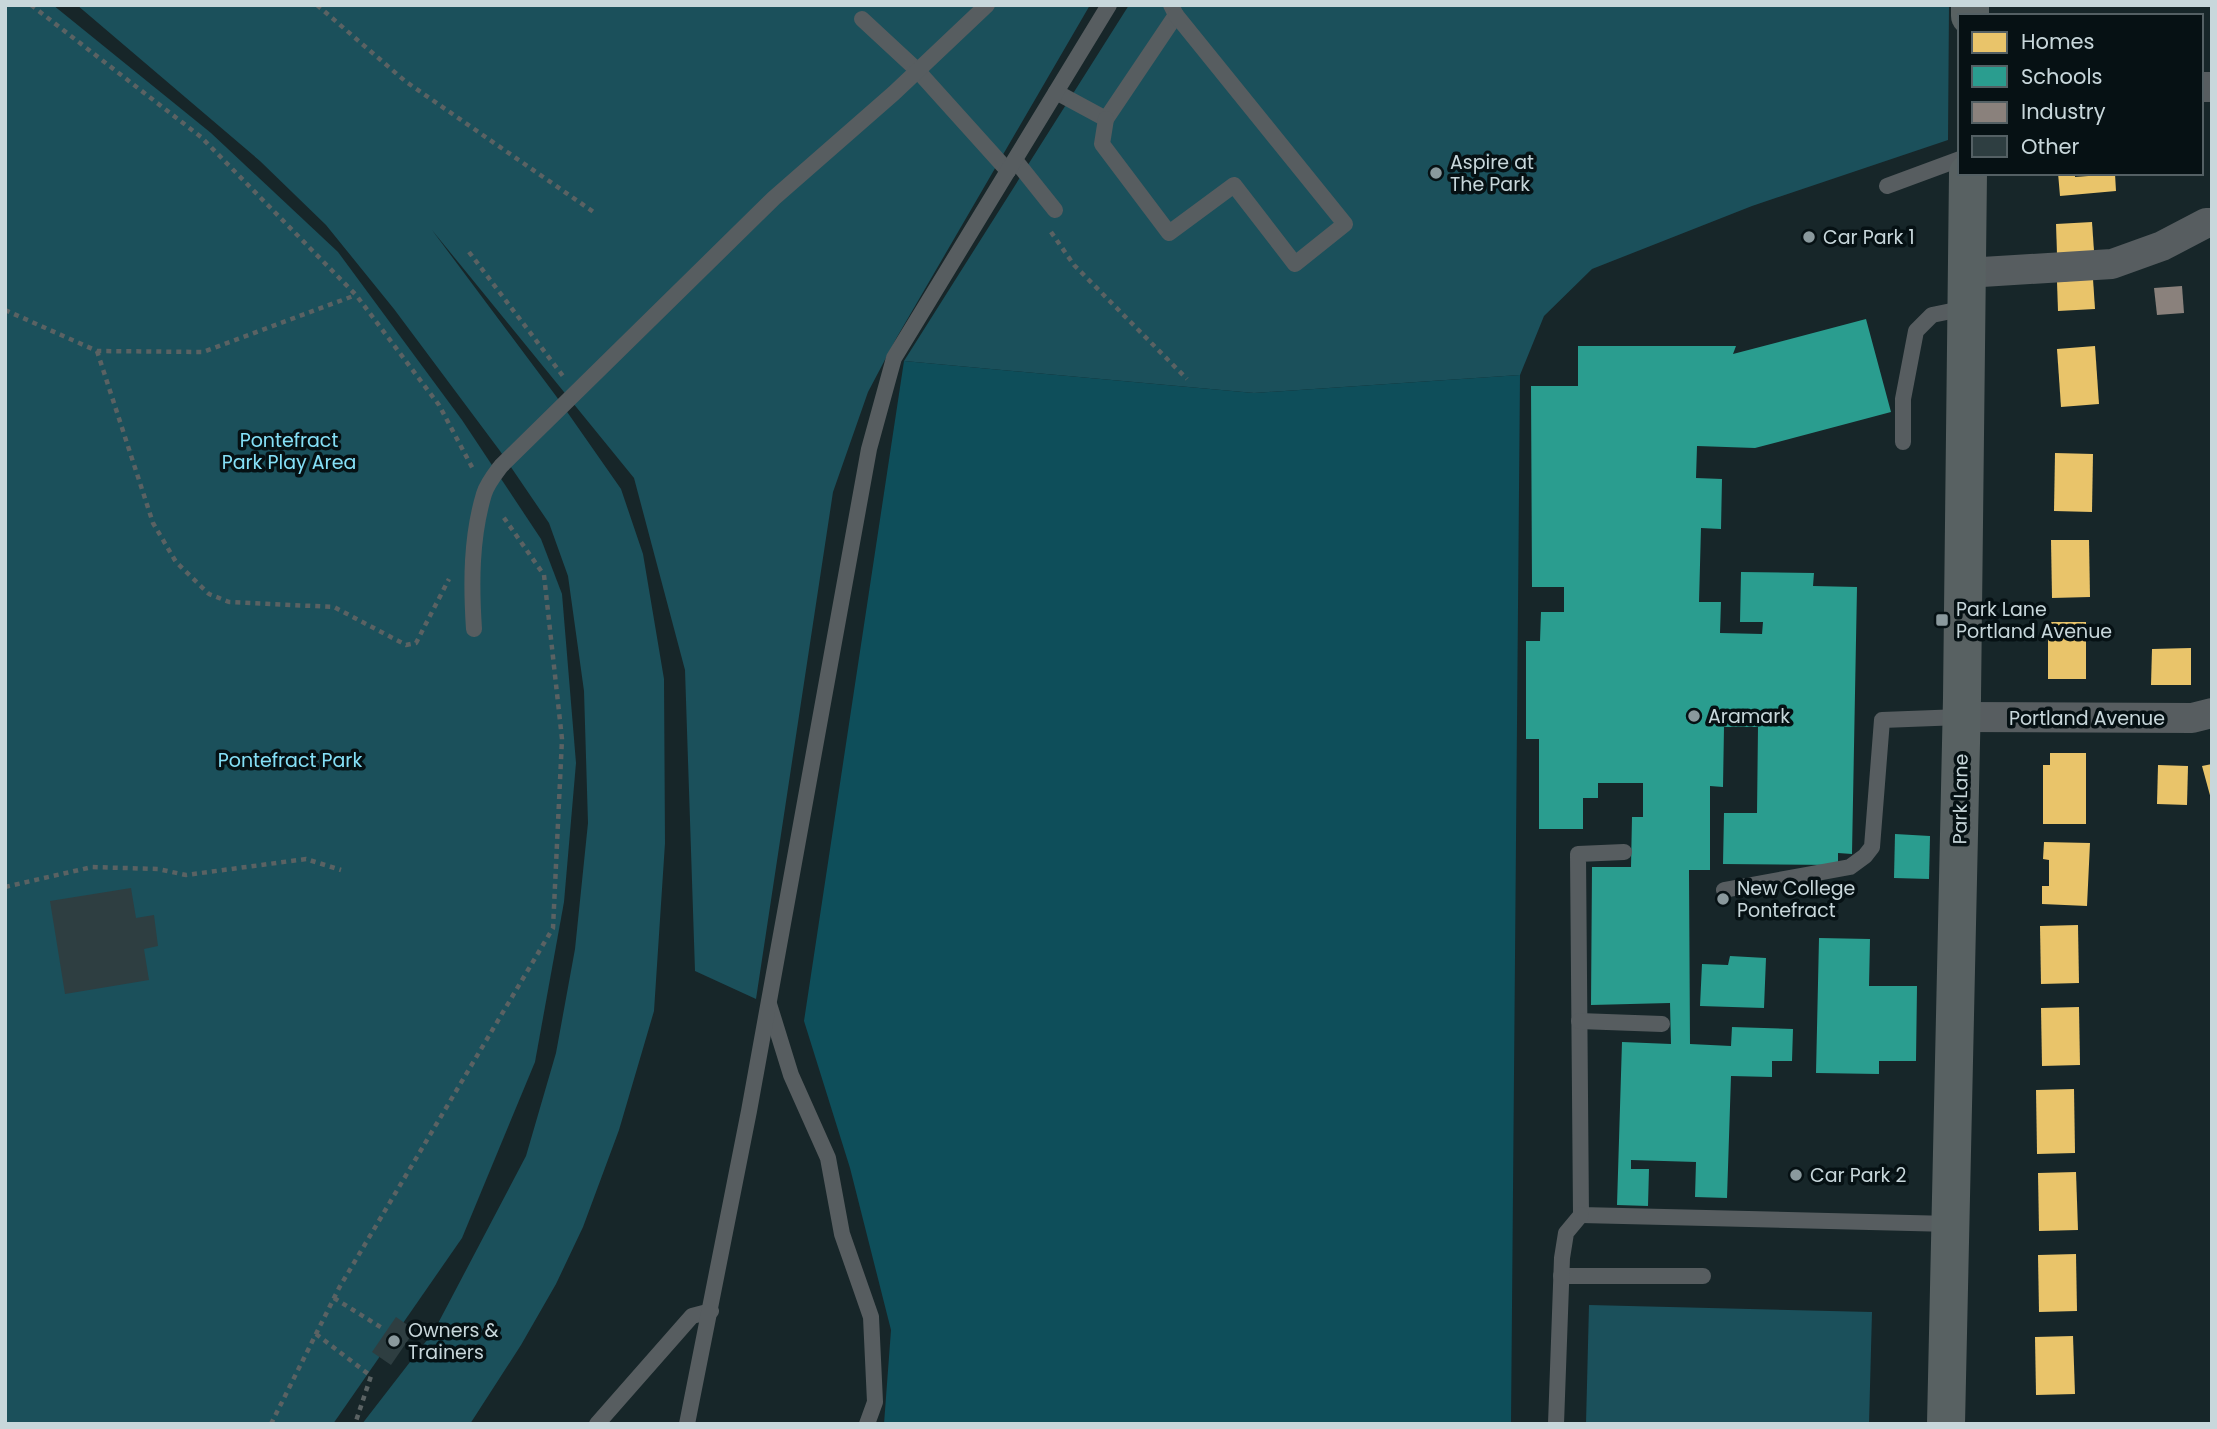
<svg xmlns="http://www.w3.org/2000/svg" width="2217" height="1429" viewBox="0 0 2217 1429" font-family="Poppins,sans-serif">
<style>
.green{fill:#1b505b}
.forest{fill:#0e4e5a}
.homes{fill:#e9c46a}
.schools{fill:#2a9d8f}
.industry{fill:#8a817c}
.building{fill:#2e3e41}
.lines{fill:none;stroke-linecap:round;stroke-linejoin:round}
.path{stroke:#5a6263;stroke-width:4.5;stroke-dasharray:5 5;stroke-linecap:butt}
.service{stroke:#575d60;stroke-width:16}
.minor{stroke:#575d60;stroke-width:30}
.secondary{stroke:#586162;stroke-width:38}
.poi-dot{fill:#8a999d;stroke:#061114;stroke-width:2.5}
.labels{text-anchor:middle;stroke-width:7;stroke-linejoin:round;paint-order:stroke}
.poi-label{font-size:19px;fill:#c8d7db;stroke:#061114;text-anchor:start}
.park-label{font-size:19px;fill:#85e0f7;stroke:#061114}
.street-label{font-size:19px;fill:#c8d7db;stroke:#061114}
</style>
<rect width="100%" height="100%" fill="#172629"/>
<!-- green -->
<g class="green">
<polygon points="5,5 53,5 211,133 338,252 462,420 541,539 562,594 576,763 564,902 535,1062 462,1238 333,1424 5,1424"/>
<polygon points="77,5 1090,5 897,337 868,392 833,492 756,999 695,971 685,670 634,478 432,230 556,396 621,489 643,554 664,679 665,843 654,1011 619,1130 583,1227 556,1284 521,1345 470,1424 362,1424 434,1331 526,1156 556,1053 575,949 588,823 584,691 568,576 549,523 500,451 394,309 326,225 260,161"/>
<polygon points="1129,5 1949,5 1948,140 1752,206 1592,269 1544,316 1520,375 1254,393 904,361"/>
<polygon points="1589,1305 1872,1312 1869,1424 1586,1424"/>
</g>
<!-- forest -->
<polygon class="forest" points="904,361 1254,393 1520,375 1511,1424 884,1424 891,1330 850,1168 804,1021"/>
<!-- homes -->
<g class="homes">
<polygon points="2058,173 2075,173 2075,177 2115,174 2116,191 2060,196"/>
<polygon points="2092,222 2094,251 2057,254 2056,224"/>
<polygon points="2093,279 2095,309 2058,311 2057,282"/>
<polygon points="2095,346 2099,404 2061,407 2057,349"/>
<polygon points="2055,453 2093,454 2092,512 2054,511"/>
<polygon points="2051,540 2089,540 2090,597 2052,598"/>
<rect x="2048" y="622" width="38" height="57"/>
<polygon points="2191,648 2191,685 2151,685 2152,649"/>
<polygon points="2050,753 2086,753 2086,824 2043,824 2043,765 2050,765"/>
<polygon points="2212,764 2212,799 2211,799 2202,766"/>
<polygon points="2158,765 2188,766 2187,805 2157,804"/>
<polygon points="2044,842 2090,843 2087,906 2042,904 2042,886 2049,886 2049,860 2043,859"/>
<polygon points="2078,925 2079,983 2041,984 2040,926"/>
<polygon points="2079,1007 2080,1065 2042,1066 2041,1008"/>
<polygon points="2074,1089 2075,1153 2037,1154 2036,1090"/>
<polygon points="2076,1172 2078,1230 2039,1231 2038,1173"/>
<polygon points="2076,1254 2077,1311 2039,1312 2038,1255"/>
<polygon points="2073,1336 2075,1394 2036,1395 2035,1337"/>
</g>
<!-- schools -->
<g class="schools">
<polygon points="1866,319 1891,412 1755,448 1697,446 1696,478 1722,479 1721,529 1701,528 1699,602 1721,602 1720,633 1762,634 1763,622 1740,622 1741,572 1814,573 1813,586 1857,587 1852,854 1838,853 1838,865 1723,864 1724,813 1757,813 1758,727 1724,727 1723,787 1710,786 1710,870 1689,870 1690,1044 1731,1046 1732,1027 1793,1029 1792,1061 1772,1061 1772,1077 1731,1076 1727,1198 1695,1197 1696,1162 1631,1160 1631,1169 1649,1169 1648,1206 1617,1205 1622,1042 1671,1044 1670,1003 1591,1005 1592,867 1631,867 1632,817 1643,817 1643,783 1598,783 1598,798 1583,798 1583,829 1539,829 1539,739 1526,739 1526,641 1540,641 1541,612 1564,612 1564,587 1532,587 1531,386 1578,386 1578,346 1736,346 1733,354"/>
<polygon points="1895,834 1930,836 1929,879 1894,878"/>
<polygon points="1819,938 1870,939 1869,986 1917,986 1916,1061 1879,1061 1879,1074 1816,1073"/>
<polygon points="1730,956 1766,958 1764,1008 1700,1006 1702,964 1728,965"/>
</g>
<!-- industry -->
<polygon class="industry" points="2182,286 2184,313 2157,315 2154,288"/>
<!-- building -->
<g class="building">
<polygon points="131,888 136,918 154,915 158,946 144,949 149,980 65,994 50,901"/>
<polygon points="396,1317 415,1330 391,1365 372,1352"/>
</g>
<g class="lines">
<!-- path -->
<g class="path">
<polyline points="31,5 201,137 356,295 439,405 473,469"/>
<polyline points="317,5 405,81 595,213"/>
<polyline points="1051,232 1074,265 1187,379"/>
<polyline points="469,252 563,376"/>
<polyline points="5,310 97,351 203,352 356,295"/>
<polyline points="97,351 153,523 176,562 209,594 229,602 334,607 406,645 416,643 449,579"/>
<polyline points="5,887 92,867 158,869 186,875 306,859 341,870"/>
<polyline points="334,1298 382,1328"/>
<polyline points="316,1334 371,1376 355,1424"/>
<polyline points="271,1424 339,1288 553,928 562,739 544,575 502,515"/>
</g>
<!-- service -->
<g class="service">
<polyline points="862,19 917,70 1008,171"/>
<polyline points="1056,92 1106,119 1176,15 1171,5"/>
<polyline points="1106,119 1102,144 1169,233 1234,185 1295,264 1345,224 1176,15"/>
<polyline points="1015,160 1055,210"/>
<polyline points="1887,186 1960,159"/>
<polyline points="1903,442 1903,399 1916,331 1932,315 1966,308"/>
<path d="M474,629C471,584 471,537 484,494C487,484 495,474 501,466L774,198L894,93L987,5"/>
<polyline points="1624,852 1578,854 1581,1215 1951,1224"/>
<polyline points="1724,890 1850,867 1865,856 1872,847 1882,720 1961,717"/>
<polyline points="769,1004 791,1075 828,1158 842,1234 871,1317 875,1402 867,1424"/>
<polyline points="1579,1021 1662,1024"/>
<polyline points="1561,1276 1703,1276"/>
<polyline points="597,1424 692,1316 711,1311"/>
<polyline points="687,1424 749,1111 869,449 894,358 1109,5"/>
<polyline points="1556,1424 1562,1258 1566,1233 1581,1215"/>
</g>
<!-- minor -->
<g class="minor">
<polyline points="2201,87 2212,87"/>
<polyline points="1966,273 2112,264 2162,246 2206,223 2212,223"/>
<polyline points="1961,717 2192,718 2212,713"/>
</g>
<!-- secondary -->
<g class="secondary">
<polyline points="1970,16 1970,5"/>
<polyline points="1946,1424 1962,698 1968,173"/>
</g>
</g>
<!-- markers -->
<g class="poi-dot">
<circle cx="1436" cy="173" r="7"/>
<circle cx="1809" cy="237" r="7"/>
<rect x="1935" y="613" width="14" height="14" rx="3.5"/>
<circle cx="1694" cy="716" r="7"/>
<circle cx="1723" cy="899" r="7"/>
<circle cx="1796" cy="1175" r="7"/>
<circle cx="394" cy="1341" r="7"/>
</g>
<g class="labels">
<!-- poi labels -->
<g class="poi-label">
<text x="1450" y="169">Aspire at<tspan x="1450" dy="22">The Park</tspan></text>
<text x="1823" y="244">Car Park 1</text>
<text x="1956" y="616">Park Lane<tspan x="1956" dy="22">Portland Avenue</tspan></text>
<text x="1708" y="723">Aramark</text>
<text x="1737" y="895">New College<tspan x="1737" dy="22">Pontefract</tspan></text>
<text x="1810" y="1182">Car Park 2</text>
<text x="408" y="1337">Owners &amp;<tspan x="408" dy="22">Trainers</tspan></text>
</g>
<!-- park labels -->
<g class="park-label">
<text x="289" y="447">Pontefract<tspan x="289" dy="22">Park Play Area</tspan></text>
<text x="290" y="767">Pontefract Park</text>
</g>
<!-- street labels -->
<g class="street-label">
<text x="2087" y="725">Portland Avenue</text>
<text transform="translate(1960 799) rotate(-89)" y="7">Park Lane</text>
</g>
</g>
<!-- border -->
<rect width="2217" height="1429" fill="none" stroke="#c8d7db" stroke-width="14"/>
<!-- legend -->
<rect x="1958" y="14" width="245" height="161" fill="#061114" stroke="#546064" stroke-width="2"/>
<rect x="1972" y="32" width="35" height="21" fill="#e9c46a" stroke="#546064" stroke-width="2"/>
<text x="2021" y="49" font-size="21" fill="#c8d7db">Homes</text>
<rect x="1972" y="66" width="35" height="21" fill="#2a9d8f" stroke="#546064" stroke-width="2"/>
<text x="2021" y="84" font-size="21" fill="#c8d7db">Schools</text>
<rect x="1972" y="102" width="35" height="21" fill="#8a817c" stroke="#546064" stroke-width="2"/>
<text x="2021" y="119" font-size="21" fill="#c8d7db">Industry</text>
<rect x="1972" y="136" width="35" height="21" fill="#2e3e41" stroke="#546064" stroke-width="2"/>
<text x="2021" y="154" font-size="21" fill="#c8d7db">Other</text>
</svg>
